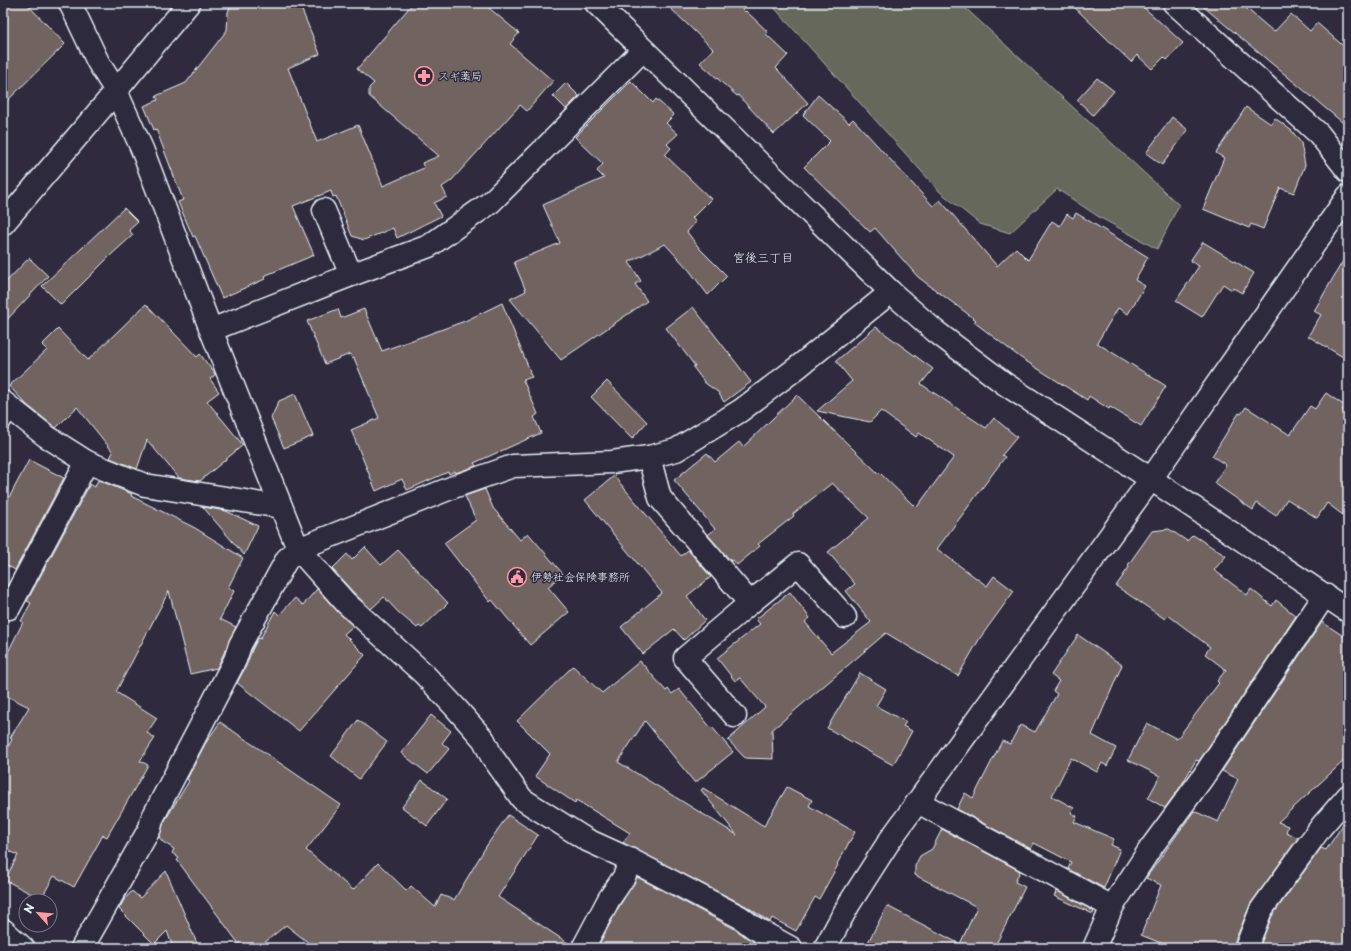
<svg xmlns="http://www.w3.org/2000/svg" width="1351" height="951" viewBox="0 0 1351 951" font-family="'Playpen Sans','Klee One',sans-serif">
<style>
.green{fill:#65685a;stroke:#a6aca9}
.building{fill:#71635f;stroke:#e8f1f8}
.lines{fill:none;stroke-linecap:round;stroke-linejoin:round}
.lane-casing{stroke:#e8f1f8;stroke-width:17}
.street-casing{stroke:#e8f1f8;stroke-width:25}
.secondary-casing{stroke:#e8f1f8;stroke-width:25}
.lane{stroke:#2f2a3d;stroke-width:14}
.street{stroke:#2f2a3d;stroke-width:22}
.secondary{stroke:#2f2a3d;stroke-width:22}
.labels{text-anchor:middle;stroke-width:3;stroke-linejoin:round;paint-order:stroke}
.poi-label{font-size:11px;fill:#e8f1f8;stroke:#2f2a3d;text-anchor:start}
.neighbourhood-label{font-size:12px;fill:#e8f1f8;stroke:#2f2a3d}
</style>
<rect width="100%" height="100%" fill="#2f2a3d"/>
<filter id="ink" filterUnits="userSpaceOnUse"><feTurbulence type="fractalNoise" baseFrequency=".025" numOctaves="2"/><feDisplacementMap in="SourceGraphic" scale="8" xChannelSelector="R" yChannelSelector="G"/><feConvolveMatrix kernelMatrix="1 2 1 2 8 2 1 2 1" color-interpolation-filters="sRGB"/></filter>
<g filter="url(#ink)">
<!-- green -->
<polygon class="green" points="770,3 960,3 1179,205 1157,249 1099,217 1057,189 1010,233 980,224 940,192"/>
<!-- building -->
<g class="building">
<polygon points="3,3 26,3 65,44 3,105"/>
<polygon points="232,3 299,3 320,54 288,68 317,142 358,125 383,186 424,168 422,163 439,156 369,96 369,88 374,83 357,69 413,3 483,3 519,33 510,44 553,81 527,111 520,105 451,181 442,187 447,197 434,203 441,216 397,238 393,228 364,240 352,236 336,196 333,197 331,191 293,206 314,255 264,276 265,279 222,298 195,236 193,237 178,202 183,200 156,129 154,130 144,106 158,100 156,96 186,83 227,30 228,12"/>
<polygon points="665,3 736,3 745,12 746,11 768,32 766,34 788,55 776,68 808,103 774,134 738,95 737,96 700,63 713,49"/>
<polygon points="1070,3 1139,3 1183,43 1167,60 1164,57 1152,69 1137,55 1131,62"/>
<polygon points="1199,3 1240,3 1274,32 1291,14 1310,31 1317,23 1348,50 1348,127"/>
<polygon points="1097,78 1114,91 1093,115 1077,100"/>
<polygon points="631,81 653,103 656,99 674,115 666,123 678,134 667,144 671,148 665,155 711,199 692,218 696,222 687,232 700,249 727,276 708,295 689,270 665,244 629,262 641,281 635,284 647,301 561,360 510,299 526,291 514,262 560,243 543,205 604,178 597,171 603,164 575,137"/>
<polygon points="566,83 579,96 566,109 553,96"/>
<polygon points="818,95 849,123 853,119 933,206 940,200 997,266 1016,248 1028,260 1052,221 1060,226 1067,214 1073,218 1076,213 1148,257 1135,280 1145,286 1128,314 1118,308 1097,343 1166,386 1141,426 1110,407 1109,409 1089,396 1087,400 1021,358 974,322 976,320 918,277 875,228 870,232 804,167 830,141 803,115"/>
<polygon points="1246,107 1271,124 1275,118 1292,131 1301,143 1305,165 1294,193 1280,188 1263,229 1251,224 1249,228 1203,209 1224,158 1216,153"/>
<polygon points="1172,117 1188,130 1162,165 1146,153"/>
<polygon points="124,208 138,222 129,230 133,235 112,254 61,305 42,286"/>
<polygon points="1203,242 1254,273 1242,293 1233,288 1232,290 1223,284 1202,317 1176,301 1199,266 1190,261"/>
<polygon points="1348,252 1348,360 1308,336 1321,315 1314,311"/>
<polygon points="29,258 48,276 3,324 3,285"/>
<polygon points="502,303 530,371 529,372 532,377 523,380 538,414 534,417 541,433 474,463 476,466 455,473 455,471 449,474 448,472 407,490 402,479 376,491 351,430 379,418 354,358 352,359 350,354 325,364 307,321 338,309 341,318 364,309 382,351 465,321"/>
<polygon points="146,304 197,357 200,354 215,374 215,375 210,379 219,392 207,401 243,445 200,481 179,478 147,440 137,469 110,458 113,452 77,407 56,428 27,405 9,386 47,350 42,345 58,329 88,360"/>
<polygon points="693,307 751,382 724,402 718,392 705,383 693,367 695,366 666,328"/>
<polygon points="876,327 933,369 921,384 986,428 994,418 1017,437 1002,455 1005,457 937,549 987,586 994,576 1014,591 980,638 958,676 886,633 772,730 773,759 745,758 728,740 765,707 740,678 735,681 717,658 760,624 756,619 790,592 810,618 805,622 831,653 871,622 846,591 855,584 828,552 869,518 832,483 793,514 794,516 758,544 760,546 737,565 733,560 731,561 708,535 715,529 674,480 707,453 715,462 739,442 743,447 797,395 879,474 880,473 913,505 914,504 917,507 954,457 919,433 916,437 881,411 870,422 817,411 852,381 836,361"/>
<polygon points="607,381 647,422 632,439 591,397"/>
<polygon points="1326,393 1345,406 1342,410 1348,414 1348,519 1327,503 1317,518 1287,499 1276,516 1257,503 1253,510 1214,483 1226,465 1212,456 1239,413 1241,414 1246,407 1290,435 1310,406 1315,409"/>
<polygon points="295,394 313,436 284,448 271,418 279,401"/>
<polygon points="29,460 64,478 15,570 3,563 3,509"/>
<polygon points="614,476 681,556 688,550 711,577 687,596 705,620 684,640 674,629 643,654 621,627 662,593 585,500"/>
<polygon points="98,480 132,494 131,496 195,528 243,558 228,588 234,591 220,619 236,627 217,668 190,674 169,591 116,692 157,718 147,733 155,738 140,761 148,765 107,837 103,835 74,887 54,876 41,899 5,880 18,855 3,848 3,758 12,739 10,738 29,707 3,694 3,662 23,622 21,621 31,603 27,601 90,484 95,487"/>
<polygon points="485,489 493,508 520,540 528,533 563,574 548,587 569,612 530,645 492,600 490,602 444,543 476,520 465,496"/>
<polygon points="203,507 226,511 258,526 244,555"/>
<polygon points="1169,529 1187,541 1193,535 1226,556 1214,570 1247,595 1251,589 1272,606 1276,600 1296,616 1199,761 1196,760 1181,786 1165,808 1148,798 1160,776 1128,760 1147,723 1177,739 1219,683 1217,681 1226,670 1205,654 1210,647 1168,615 1165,619 1116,586 1129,567 1128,565 1152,531"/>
<polygon points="365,547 381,565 398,550 448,603 422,628 419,626 417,628 399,613 384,597 371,609 355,594 332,569 347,554 352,560"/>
<polygon points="317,589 337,611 353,626 344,634 365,655 299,731 237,683 246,666 252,650 258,638 260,639 275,611 279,615 295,598 303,605"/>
<polygon points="1322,622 1348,639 1348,757 1278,822 1288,826 1286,832 1298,838 1251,903 1234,943 1234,948 1173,948 1141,935 1161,885 1146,878 1194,811 1218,822 1238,779 1222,771"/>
<polygon points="1078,635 1122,665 1092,735 1116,748 1107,766 1102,763 1097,772 1071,758 1052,796 1074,808 1071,813 1077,816 1074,822 1114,839 1111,845 1120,849 1104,888 1068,869 1071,862 1034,843 1031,849 957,809 965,793 973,798 1002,741 1010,744 1020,725 1035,732 1057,694 1053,691 1059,681 1051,675"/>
<polygon points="640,661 666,691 668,689 672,694 679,689 711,728 712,727 733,752 695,783 645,721 618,762 737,835 701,790 703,788 764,826 787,787 812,800 809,806 855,832 837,864 838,865 819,899 815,897 796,931 772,918 770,922 746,906 623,843 630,833 576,800 575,803 535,776 550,754 517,721 573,666 602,693"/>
<polygon points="860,673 886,689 876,706 906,722 903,726 912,731 893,765 827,728"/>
<polygon points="431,715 451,731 442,743 449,749 428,774 401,753"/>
<polygon points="358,720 387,742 359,779 331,756"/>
<polygon points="220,722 341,805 306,850 353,890 378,863 407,891 411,886 435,907 441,895 454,900 487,845 508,815 538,835 498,897 571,945 571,948 315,948 286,925 258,948 242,948 177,860 179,858 172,853 174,849 163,842 159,837 164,822 189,781 187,779 205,744"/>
<polygon points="422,780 447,799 427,826 402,807"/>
<polygon points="1348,817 1348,948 1259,948 1272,916 1321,848 1326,850"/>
<polygon points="942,829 1020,871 1015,882 1025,887 994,948 865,948 887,906 960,944 977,907 915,875 915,866 920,856 932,849"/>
<polygon points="166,871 199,948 173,948 167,931 154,944 119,909 124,900 132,891 140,898"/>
<polygon points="637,877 733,928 754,942 750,948 597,948 620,905"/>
<polygon points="1057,891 1094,911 1093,914 1054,896"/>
</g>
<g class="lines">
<!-- lane casing -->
<g class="lane-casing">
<polyline id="lane" points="3,423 11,409"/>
</g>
<!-- street casing -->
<g class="street-casing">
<g id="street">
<polyline points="70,3 98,62 116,91 142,149 211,330 298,549 346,603 423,673 455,707 484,740 491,755 522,799 587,840 631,860 740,917 753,927 791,948"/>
<polyline points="1174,3 1319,134 1348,171"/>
<polyline points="324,210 351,275"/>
<polyline points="211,330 351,275 429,246 491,202 643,50"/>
<polyline points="3,402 46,436 87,462 119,475 145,485 281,507"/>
<polyline points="649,457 660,498 750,603 798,564 845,617"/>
<polyline points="1151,479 1348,611"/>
<polyline points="9,608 87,462"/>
<polyline points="735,716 685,658 750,603"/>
<polyline points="918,802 1112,907"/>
<polyline points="82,948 150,828 152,819 235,660 240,645 287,559 298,549 456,486 513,466 612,462 649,457 676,450 740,411 798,367 891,292"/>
<polyline points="583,948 609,899 624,877 631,860"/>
<polyline points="1094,948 1112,907 1150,849 1203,777 1325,595"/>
<polyline points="1246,948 1261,910 1321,827 1348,796"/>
</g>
</g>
<!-- secondary casing -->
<g class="secondary-casing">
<g id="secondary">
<polyline points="596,3 891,292 935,331 1005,384 1151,479"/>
<polyline points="3,224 116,91 189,3"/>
<polyline points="3,930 23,948"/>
<polyline points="825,948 849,904 890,840 1151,479 1348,196"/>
</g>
</g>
<!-- lane -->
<use href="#lane" class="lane"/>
<!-- street -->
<use href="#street" class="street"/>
<!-- secondary -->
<use href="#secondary" class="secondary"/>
</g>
</g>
<!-- icons -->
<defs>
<g id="pharmacy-ring" transform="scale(1)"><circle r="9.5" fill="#2f2a3d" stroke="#ff9aa2" stroke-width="1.5"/><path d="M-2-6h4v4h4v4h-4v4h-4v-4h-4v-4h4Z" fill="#ff9aa2"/></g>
<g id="civic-ring" transform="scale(1)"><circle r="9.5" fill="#2f2a3d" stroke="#ff9aa2" stroke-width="1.5"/><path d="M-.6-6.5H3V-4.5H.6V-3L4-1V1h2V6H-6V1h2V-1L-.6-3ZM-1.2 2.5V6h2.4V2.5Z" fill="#ff9aa2"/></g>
</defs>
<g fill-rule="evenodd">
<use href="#pharmacy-ring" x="424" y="76"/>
<use href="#civic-ring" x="517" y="577"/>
</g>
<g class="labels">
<!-- poi labels -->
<g class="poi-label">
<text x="438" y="80">スギ薬局</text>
<text x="531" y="581">伊勢社会保険事務所</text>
</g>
<!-- neighbourhood labels -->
<g class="neighbourhood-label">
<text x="763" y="262">宮後三丁目</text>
</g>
</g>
<!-- margin -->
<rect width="1351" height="951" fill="none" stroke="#2f2a3d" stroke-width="16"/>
<rect x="8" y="8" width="1335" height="935" fill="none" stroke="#e8f1f8" stroke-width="1.5" filter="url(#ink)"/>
<!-- north arrow -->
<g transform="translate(38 913) rotate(297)"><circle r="19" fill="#2f2a3d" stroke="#797a88"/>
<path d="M0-3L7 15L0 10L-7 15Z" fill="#ff9aa2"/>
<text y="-6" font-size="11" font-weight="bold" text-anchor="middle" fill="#e8f1f8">N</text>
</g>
</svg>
